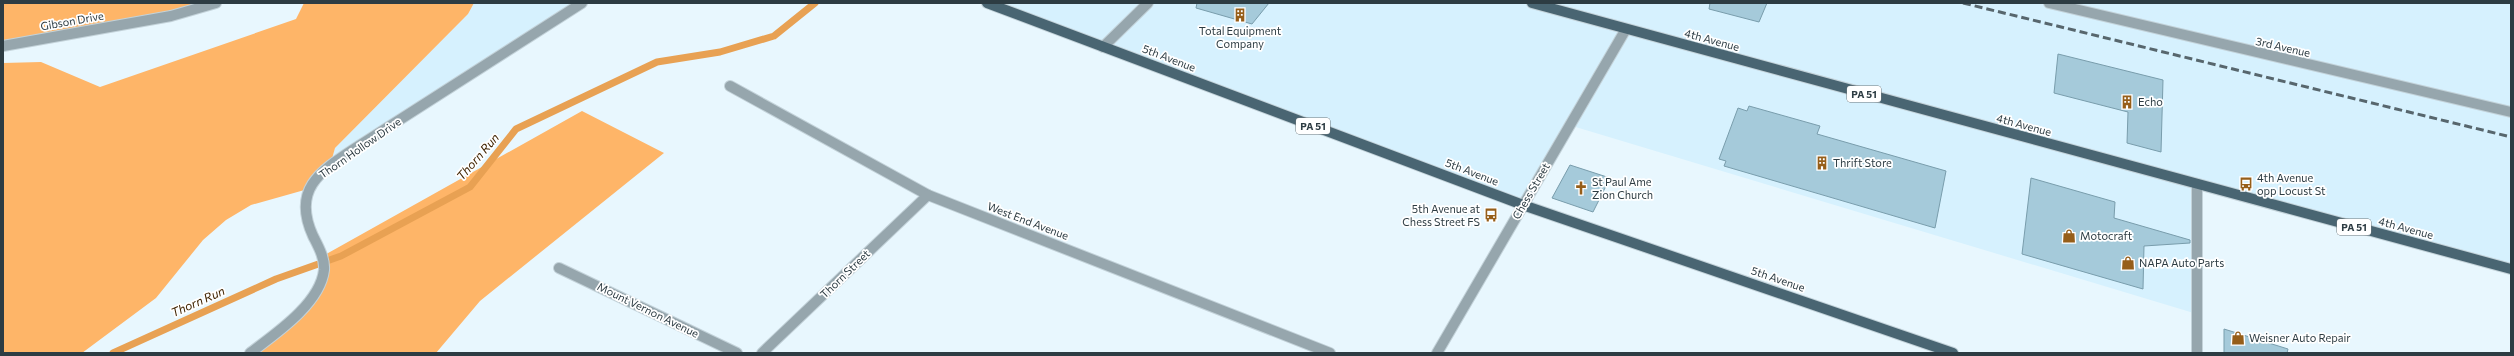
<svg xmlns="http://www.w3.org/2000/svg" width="2514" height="356" viewBox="0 0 2514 356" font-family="Commissioner,sans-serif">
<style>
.built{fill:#d6f1fe}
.forest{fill:#feb568}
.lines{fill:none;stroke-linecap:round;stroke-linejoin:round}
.stream{stroke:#e8a153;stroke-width:7}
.building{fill:#a5cada;stroke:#799dac}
.street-casing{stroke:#c3d2d9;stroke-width:12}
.primary-casing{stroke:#c3d2d9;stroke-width:12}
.street{stroke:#96a6ad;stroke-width:10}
.primary{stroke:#496572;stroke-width:10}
.rail{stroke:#57666d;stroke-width:3;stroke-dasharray:8 4;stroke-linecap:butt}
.labels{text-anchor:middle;stroke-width:3.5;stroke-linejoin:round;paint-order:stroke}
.shield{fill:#fff;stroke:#6c767b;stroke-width:1}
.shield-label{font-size:10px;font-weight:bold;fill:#2d3c43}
.street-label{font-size:11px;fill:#2d3c43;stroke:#fff}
.poi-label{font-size:11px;fill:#2d3c43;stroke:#fff;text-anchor:start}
.water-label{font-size:12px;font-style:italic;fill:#3f2301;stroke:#fff}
</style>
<rect width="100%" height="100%" fill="#e8f7fe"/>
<!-- built -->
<g class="built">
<polygon points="474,3 582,3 330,166 335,148 468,14"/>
<polygon points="987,3 2511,3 2511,269 2197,184 2197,314 1569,125 1523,205"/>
</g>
<!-- forest -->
<g class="forest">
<polygon points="3,3 216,3 3,46"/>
<polygon points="304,3 474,3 468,14 335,148 330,166 308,189 251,205 226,220 203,240 156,298 82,353 3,353 3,63 41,62 100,87 296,19"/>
<polygon points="582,111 664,153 480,301 436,353 250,353 296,314 320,283 321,257"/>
</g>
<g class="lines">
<!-- stream -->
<polyline class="stream" points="113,353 276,279 341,256 470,187 516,129 657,62 720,52 774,36 815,3"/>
</g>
<!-- building -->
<g class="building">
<polygon points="1197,3 1269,3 1252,24 1196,8"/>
<polygon points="1710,3 1767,3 1759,22 1709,9"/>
<polygon points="2058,54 2163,80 2161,152 2127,143 2128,112 2054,93"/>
<polygon points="1749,106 1820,126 1817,134 1946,171 1935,228 1724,166 1726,161 1719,159 1738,108 1747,111"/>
<polygon points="1570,165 1610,178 1593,212 1552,198"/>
<polygon points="2031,178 2115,202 2114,218 2190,240 2190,243 2144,246 2143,289 2022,254"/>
<polygon points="2224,329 2288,349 2287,353 2224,353"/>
</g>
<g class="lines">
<!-- street casing -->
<g class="street-casing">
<g id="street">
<polyline points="2049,3 2511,112"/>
<polyline points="3,46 171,16 216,3"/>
<polyline points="1103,47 1148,3"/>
<polyline points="730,86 928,195 1330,353"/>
<polyline points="2197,184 2197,353"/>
<polyline points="559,268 737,353"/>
<path d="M250,353C275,334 320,304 324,270C325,258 318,246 313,236C292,190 319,172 354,149L582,3"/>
<polyline points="762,353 928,195"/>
<polyline points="1437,353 1626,29"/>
</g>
</g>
<!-- primary casing -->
<g class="primary-casing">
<g id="primary">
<polyline points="987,3 1523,205 1953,353"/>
<polyline points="1532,3 2511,269"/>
</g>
</g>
<!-- street -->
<use href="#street" class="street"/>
<!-- primary -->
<use href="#primary" class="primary"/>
<!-- rail -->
<polyline class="rail" points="1963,3 2511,137"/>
</g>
<!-- icons -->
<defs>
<g id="building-bare" transform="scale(1.08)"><path d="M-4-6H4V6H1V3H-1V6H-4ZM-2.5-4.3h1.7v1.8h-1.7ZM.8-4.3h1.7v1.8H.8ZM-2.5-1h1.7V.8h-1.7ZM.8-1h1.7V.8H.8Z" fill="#965e19" stroke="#fff" stroke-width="2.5" paint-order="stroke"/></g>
<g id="bus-bare" transform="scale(1.08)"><path d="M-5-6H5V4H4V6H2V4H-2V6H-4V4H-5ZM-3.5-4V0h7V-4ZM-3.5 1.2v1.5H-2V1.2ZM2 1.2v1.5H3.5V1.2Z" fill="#965e19" stroke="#fff" stroke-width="2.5" paint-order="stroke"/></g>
<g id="church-bare" transform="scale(1.08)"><path d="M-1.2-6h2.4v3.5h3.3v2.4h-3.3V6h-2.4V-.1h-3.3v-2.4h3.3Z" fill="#965e19" stroke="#fff" stroke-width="2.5" paint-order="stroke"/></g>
<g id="shop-bare" transform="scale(1.08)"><path d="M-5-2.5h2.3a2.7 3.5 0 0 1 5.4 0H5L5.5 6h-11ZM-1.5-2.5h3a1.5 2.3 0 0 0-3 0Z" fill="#965e19" stroke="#fff" stroke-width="2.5" paint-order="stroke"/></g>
</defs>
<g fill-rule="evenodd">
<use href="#building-bare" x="1240" y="15"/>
<use href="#building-bare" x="2127" y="102"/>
<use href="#building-bare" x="1822" y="163"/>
<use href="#bus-bare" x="2246" y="184"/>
<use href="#church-bare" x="1581" y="188"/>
<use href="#bus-bare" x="1491" y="215"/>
<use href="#shop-bare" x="2069" y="236"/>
<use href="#shop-bare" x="2128" y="263"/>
<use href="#shop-bare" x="2238" y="338"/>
</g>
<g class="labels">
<!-- shield labels -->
<g class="shield">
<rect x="1847" y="86" width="34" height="16" rx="3"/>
<rect x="1296" y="118" width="34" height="16" rx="3"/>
<rect x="2337" y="219" width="34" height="16" rx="3"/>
</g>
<g class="shield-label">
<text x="1864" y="98">PA 51</text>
<text x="1313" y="130">PA 51</text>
<text x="2354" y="231">PA 51</text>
</g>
<!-- street labels -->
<g class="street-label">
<text transform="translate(72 21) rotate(-10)" y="4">Gibson Drive</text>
<text transform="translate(1712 40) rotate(15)" y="4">4th Avenue</text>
<text transform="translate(2283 47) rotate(13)" y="4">3rd Avenue</text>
<text transform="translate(1169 58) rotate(21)" y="4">5th Avenue</text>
<text transform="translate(2024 125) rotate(15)" y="4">4th Avenue</text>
<text transform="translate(360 148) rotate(-35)" y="4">Thorn Hollow Drive</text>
<text transform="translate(1472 172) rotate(21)" y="4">5th Avenue</text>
<text transform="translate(1531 191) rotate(-60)" y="4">Chess Street</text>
<text transform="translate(1028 221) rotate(21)" y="4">West End Avenue</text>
<text transform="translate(2406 228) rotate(15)" y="4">4th Avenue</text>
<text transform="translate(845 274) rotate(-44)" y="4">Thorn Street</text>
<text transform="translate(1778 279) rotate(19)" y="4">5th Avenue</text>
<text transform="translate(648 310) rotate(26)" y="4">Mount Vernon Avenue</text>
</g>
<!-- poi labels -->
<g class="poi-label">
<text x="1240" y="35" text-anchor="middle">Total Equipment<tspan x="1240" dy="13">Company</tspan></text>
<text x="2138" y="106">Echo</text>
<text x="1833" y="167">Thrift Store</text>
<text x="2257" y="182">4th Avenue<tspan x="2257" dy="13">opp Locust St</tspan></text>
<text x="1592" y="186">St Paul Ame<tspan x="1592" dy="13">Zion Church</tspan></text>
<text x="1480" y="213" text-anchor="end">5th Avenue at<tspan x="1480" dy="13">Chess Street FS</tspan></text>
<text x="2080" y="240">Motocraft</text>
<text x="2139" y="267">NAPA Auto Parts</text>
<text x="2249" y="342">Weisner Auto Repair</text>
</g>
<!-- water labels -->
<g class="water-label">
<text transform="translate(478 157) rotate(-49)" y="4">Thorn Run</text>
<text transform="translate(198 302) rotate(-24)" y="4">Thorn Run</text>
</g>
</g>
<!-- border -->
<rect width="2514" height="356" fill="none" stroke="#2d3c43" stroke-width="8"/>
</svg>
